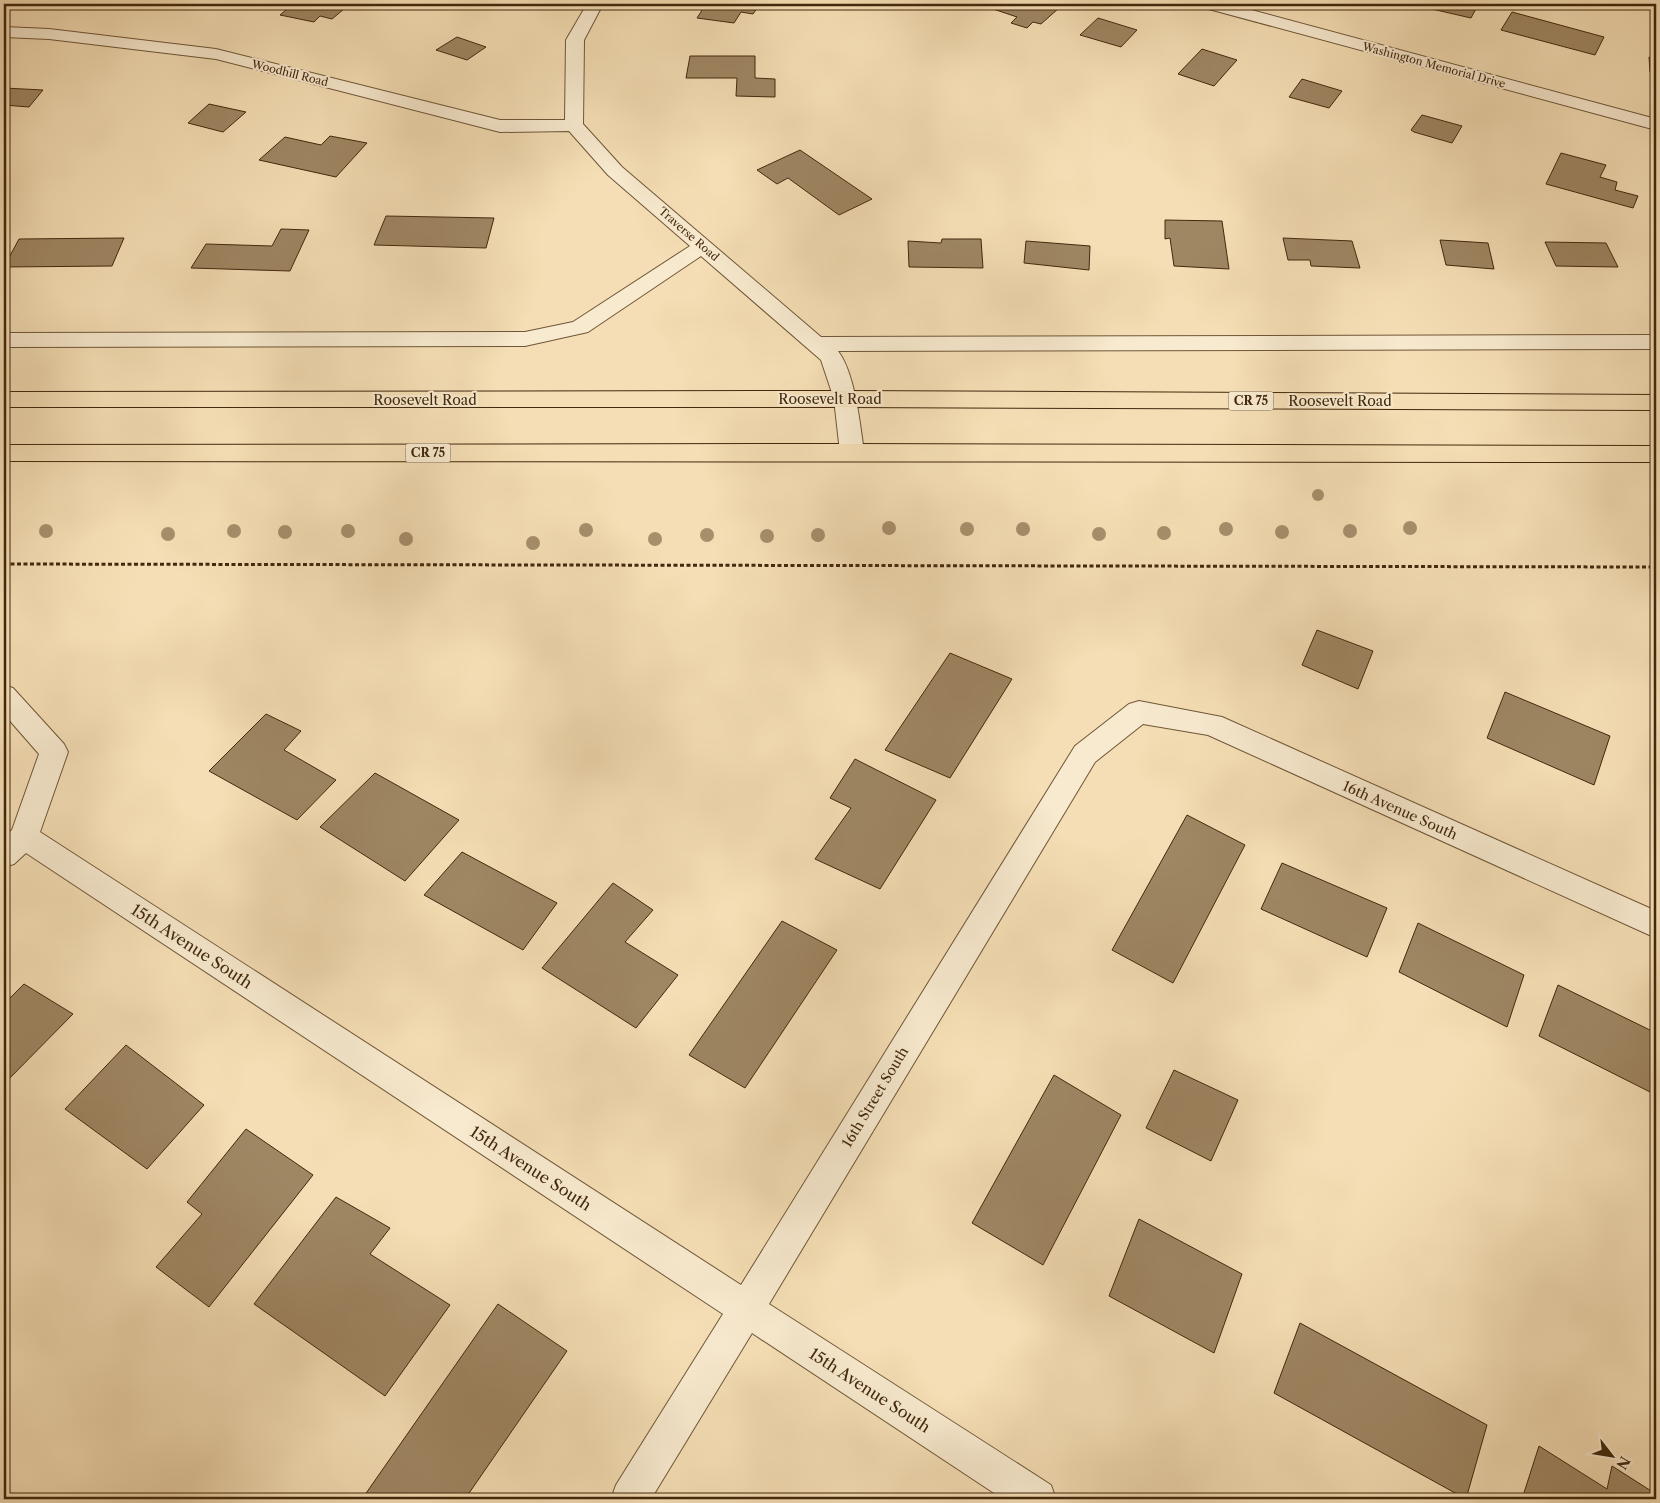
<svg xmlns="http://www.w3.org/2000/svg" width="1660" height="1503" viewBox="0 0 1660 1503" font-family="'Libre Caslon Text',serif">
<style>
.building{fill:#9f8764;stroke:#42280d}
.lines{fill:none;stroke-linecap:round;stroke-linejoin:round}
.minor-casing{stroke:#6f5637;stroke-width:2}
.major-casing{stroke:#42280d;stroke-width:2}
.path{stroke:#42280d;stroke-width:3;stroke-dasharray:4 2.5;stroke-linecap:butt}
.minor{fill:#f8eacf;fill-rule:evenodd}
.major{fill:#f5deb5;fill-rule:evenodd}
.tree{fill:#a78f6c}
.labels{text-anchor:middle;stroke-width:4;stroke-linejoin:round;paint-order:stroke}
.far-street-label{font-size:11px;fill:#42280d;stroke:#f8eacf}
.shield{fill:#f8eacf;stroke:#796247;stroke-width:1}
.shield-label{font-size:12px;font-weight:bold;fill:#42280d}
.street-label{font-size:14px;fill:#42280d;stroke:#f8eacf}
.near-street-label{font-size:16px;fill:#42280d;stroke:#f8eacf}
</style>
<rect width="100%" height="100%" fill="#f5deb5"/>
<filter id="stains"><feTurbulence type="fractalNoise" baseFrequency=".004" numOctaves="4"/><feColorMatrix values="0 0 0 0 .2 0 0 0 0 .09 0 0 0 0 .02 0 0 0 .5 -.17"/></filter>
<radialGradient id="worn" r=".72"><stop offset=".6" stop-color="#630" stop-opacity="0"/><stop offset="1" stop-color="#630" stop-opacity=".3"/></radialGradient>
<!-- building -->
<g class="building">
<polygon points="283,4 350,4 332,19 320,16 314,22 280,15 286,10 277,8"/>
<polygon points="706,4 760,4 753,14 741,12 734,23 697,18"/>
<polygon points="994,4 1044,4 1059,8 1041,24 1033,22 1027,28 1011,23 1017,17 990,8"/>
<polygon points="1425,4 1471,4 1478,5 1471,18 1423,7"/>
<polygon points="1512,12 1604,37 1595,55 1501,30"/>
<polygon points="1098,18 1137,30 1121,47 1080,35"/>
<polygon points="457,37 486,47 467,60 436,50"/>
<polygon points="1202,49 1237,60 1214,86 1178,74"/>
<polygon points="690,56 755,56 755,78 775,79 775,97 736,96 737,78 686,78"/>
<polygon points="1649,57 1656,58 1656,73 1650,72"/>
<polygon points="1302,79 1342,91 1329,108 1289,97"/>
<polygon points="4,88 43,90 29,107 4,105"/>
<polygon points="209,104 246,112 223,132 188,123"/>
<polygon points="1422,115 1462,126 1452,143 1414,132 1411,130"/>
<polygon points="330,136 367,143 336,177 259,160 285,137 321,145"/>
<polygon points="800,150 872,199 839,215 788,178 777,184 757,170"/>
<polygon points="1561,153 1606,165 1600,177 1617,182 1615,190 1638,196 1633,208 1546,184"/>
<polygon points="386,216 494,218 486,248 374,245"/>
<polygon points="1165,220 1222,221 1229,269 1174,266 1170,238 1165,239"/>
<polygon points="281,229 309,230 290,271 191,268 206,244 272,246"/>
<polygon points="124,238 112,266 4,267 19,239"/>
<polygon points="1283,238 1352,241 1360,268 1311,266 1310,260 1288,260"/>
<polygon points="942,239 981,239 983,268 909,267 908,241 941,243"/>
<polygon points="1440,240 1488,243 1494,269 1446,265"/>
<polygon points="1026,241 1090,246 1089,270 1024,263"/>
<polygon points="1545,242 1606,243 1618,267 1556,266"/>
<polygon points="1317,630 1373,651 1358,689 1302,665"/>
<polygon points="950,653 1012,679 950,778 885,750"/>
<polygon points="1505,692 1610,736 1594,785 1487,738"/>
<polygon points="266,714 301,731 284,750 336,780 297,820 209,771"/>
<polygon points="855,759 936,800 880,889 815,859 851,808 830,798"/>
<polygon points="375,773 459,820 405,881 320,827"/>
<polygon points="1187,815 1245,845 1173,983 1112,950"/>
<polygon points="462,852 557,903 523,950 424,895"/>
<polygon points="1282,863 1387,908 1367,957 1261,909"/>
<polygon points="613,883 653,910 625,942 678,975 636,1028 542,968"/>
<polygon points="782,921 837,950 745,1088 689,1055"/>
<polygon points="1418,923 1524,975 1507,1027 1399,972"/>
<polygon points="24,984 73,1014 4,1084 4,1004"/>
<polygon points="1558,985 1656,1033 1656,1095 1539,1036"/>
<polygon points="126,1045 204,1105 147,1169 65,1109"/>
<polygon points="1174,1070 1238,1100 1211,1161 1146,1128"/>
<polygon points="1054,1075 1121,1115 1043,1265 972,1223"/>
<polygon points="246,1129 313,1175 209,1307 156,1267 202,1214 187,1202"/>
<polygon points="336,1197 390,1228 370,1254 450,1305 385,1396 254,1304"/>
<polygon points="1139,1219 1242,1274 1214,1353 1109,1296"/>
<polygon points="498,1304 567,1351 465,1499 362,1499"/>
<polygon points="1300,1323 1487,1425 1466,1499 1274,1393"/>
<polygon points="1539,1446 1607,1489 1612,1466 1656,1494 1656,1499 1522,1499"/>
</g>
<g class="lines">
<!-- minor casing -->
<g class="minor-casing">
<g id="minor">
<path d="M587,4H603L584,40L583,124L622,167L821,337L1656,335V349L838,351C855,373 860,424 864,452L860,458L852,460L844,458L840,452L834,399L821,360L701,256L588,332L525,346L4,347V333L525,332L573,322L690,246L608,175L569,131L500,132L216,59L49,39L4,37V27L49,29L216,49L500,120H565L566,40Z"/>
<polygon points="1203,4 1229,4 1656,119 1656,130 1205,8"/>
<polygon points="4,685 13,688 64,744 68,752 40,832 741,1285 1075,746 1129,704 1139,701 1222,717 1656,911 1656,938 1208,735 1143,724 1095,762 769,1304 1051,1485 1056,1499 1003,1499 752,1333 651,1499 611,1499 616,1485 723,1314 26,853 14,864 4,867 4,837 12,830 39,754 4,714"/>
</g>
</g>
<!-- major casing -->
<g class="major-casing">
<g id="major">
<polygon points="845,391 1656,395 1656,410 845,407 4,407 4,392"/>
<polygon points="852,444 1656,446 1656,462 4,461 4,445"/>
</g>
</g>
<!-- path -->
<polyline class="path" points="4,564 1656,567"/>
<!-- minor -->
<use href="#minor" class="minor"/>
<!-- major -->
<use href="#major" class="major"/>
</g>
<!-- trees -->
<g class="tree">
<circle cx="1318" cy="495" r="6"/>
<circle cx="889" cy="528" r="7"/>
<circle cx="1410" cy="528" r="7"/>
<circle cx="967" cy="529" r="7"/>
<circle cx="1023" cy="529" r="7"/>
<circle cx="1226" cy="529" r="7"/>
<circle cx="586" cy="530" r="7"/>
<circle cx="46" cy="531" r="7"/>
<circle cx="234" cy="531" r="7"/>
<circle cx="348" cy="531" r="7"/>
<circle cx="1350" cy="531" r="7"/>
<circle cx="285" cy="532" r="7"/>
<circle cx="1282" cy="532" r="7"/>
<circle cx="1164" cy="533" r="7"/>
<circle cx="168" cy="534" r="7"/>
<circle cx="1099" cy="534" r="7"/>
<circle cx="707" cy="535" r="7"/>
<circle cx="818" cy="535" r="7"/>
<circle cx="767" cy="536" r="7"/>
<circle cx="406" cy="539" r="7"/>
<circle cx="655" cy="539" r="7"/>
<circle cx="533" cy="543" r="7"/>
</g>
<g class="labels">
<!-- far-street labels -->
<g class="far-street-label">
<text transform="translate(1434 65) rotate(15)" y="4">Washington Memorial Drive</text>
<text transform="translate(290 73) rotate(14)" y="4">Woodhill Road</text>
<text transform="translate(689 234) rotate(41)" y="4">Traverse Road</text>
</g>
<!-- shield labels -->
<g class="shield">
<rect x="1228.5" y="391.5" width="45" height="19" rx="4"/>
<rect x="405.5" y="443.5" width="45" height="19" rx="4"/>
</g>
<g class="shield-label">
<text x="1251" y="405">CR 75</text>
<text x="428" y="457">CR 75</text>
</g>
<!-- street labels -->
<g class="street-label">
<text x="830" y="404">Roosevelt Road</text>
<text x="425" y="405">Roosevelt Road</text>
<text x="1340" y="406">Roosevelt Road</text>
<text transform="translate(1400 810) rotate(24)" y="5">16th Avenue South</text>
<text transform="translate(875 1097) rotate(-59)" y="5">16th Street South</text>
</g>
<!-- near-street labels -->
<g class="near-street-label">
<text transform="translate(192 946) rotate(33)" y="6">15th Avenue South</text>
<text transform="translate(531 1168) rotate(33)" y="6">15th Avenue South</text>
<text transform="translate(870 1390) rotate(33)" y="6">15th Avenue South</text>
</g>
</g>
<!-- margin -->
<rect width="1660" height="1503" fill="none" stroke="#f5deb5" stroke-width="20"/>
<rect x="5" y="5" width="1650" height="1493" fill="none" stroke="#42280d" stroke-width="2.5"/>
<rect x="10" y="10" width="1640" height="1483" fill="none" stroke="#42280d"/>
<!-- north arrow -->
<g transform="translate(1612 1456) rotate(121)" stroke="#f8eacf" stroke-width="4" paint-order="stroke">
<path d="M0-4L9 19L0 12L-9 19Z" fill="#42280d"/>
<text y="-8" font-size="14" font-weight="bold" text-anchor="middle" fill="#42280d">N</text>
</g>
<rect width="100%" height="100%" filter="url(#stains)"/>
<rect width="100%" height="100%" fill="url(#worn)"/>
</svg>
